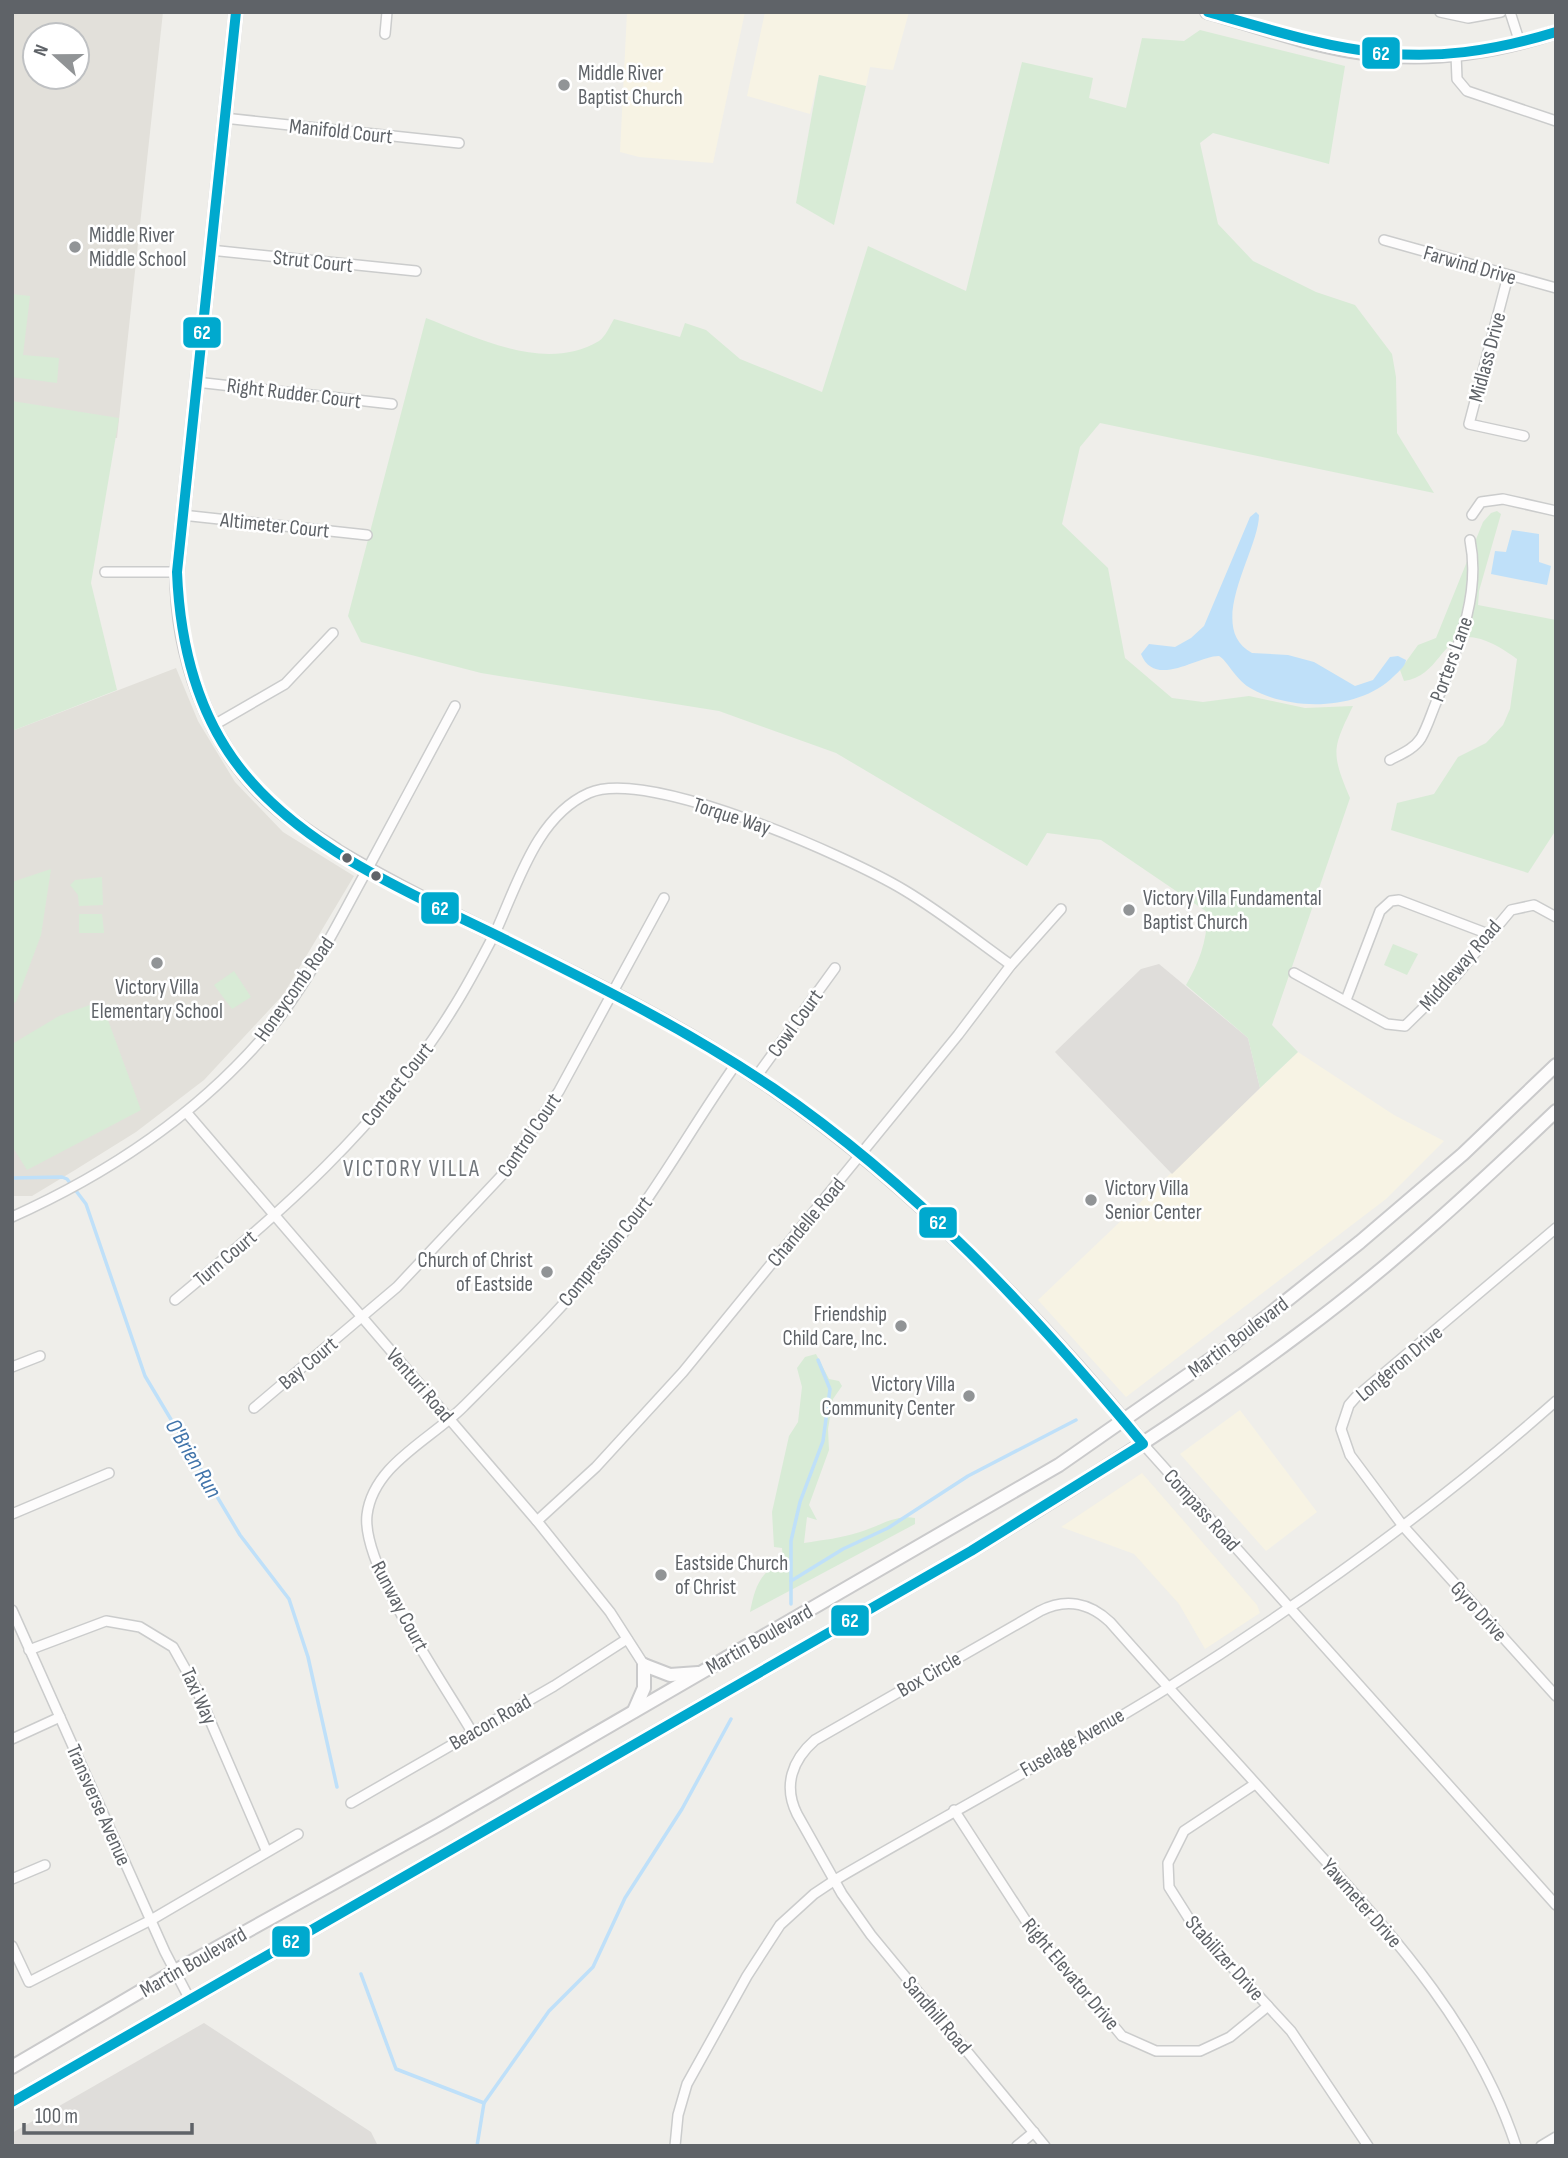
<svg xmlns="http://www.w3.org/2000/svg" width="1568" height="2158" viewBox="0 0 1568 2158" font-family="'Sofia Sans Condensed',sans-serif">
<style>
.commercial{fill:#f7f3e4}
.industrial{fill:#dfddda}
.education{fill:#e2e0da;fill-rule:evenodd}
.green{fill:#d8ebd6}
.water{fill:#bfe0f9}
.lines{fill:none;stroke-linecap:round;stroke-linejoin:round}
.stream{stroke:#bfe0f9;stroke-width:3.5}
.street-casing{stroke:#cbcccc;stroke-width:12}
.secondary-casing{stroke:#cacacb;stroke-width:16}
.street{stroke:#fdfcfc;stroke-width:9}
.secondary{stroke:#fdfcfc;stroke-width:12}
.bus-1-casing{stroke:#fff;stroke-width:16}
.bus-1{stroke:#00a9ce;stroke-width:10}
.poi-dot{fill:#919496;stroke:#fff;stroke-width:2.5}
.bus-dot{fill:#5f6368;stroke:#fff;stroke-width:2.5}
.labels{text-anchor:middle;stroke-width:5;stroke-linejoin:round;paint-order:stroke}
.poi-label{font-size:21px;fill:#5f6368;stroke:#fff;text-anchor:start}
.street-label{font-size:21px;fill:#5f6368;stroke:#fff}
.neighbourhood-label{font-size:23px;letter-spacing:2px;fill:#70757a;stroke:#fff}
.water-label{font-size:23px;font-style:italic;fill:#4174aa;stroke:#fff}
.line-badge{stroke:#fff;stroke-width:2.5}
.badge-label{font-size:19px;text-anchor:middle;font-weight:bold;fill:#fff}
</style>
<rect width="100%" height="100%" fill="#efeeea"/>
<!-- commercial -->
<g class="commercial">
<polygon points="627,12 745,12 713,163 639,157 620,152"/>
<polygon points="765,12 909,12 893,70 870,67 866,86 819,75 810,114 747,96"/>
<polygon points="1298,1052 1394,1115 1444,1141 1386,1199 1126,1397 1038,1300"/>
<polygon points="1240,1410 1317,1512 1266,1551 1180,1454"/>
<polygon points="1142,1473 1257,1605 1260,1613 1205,1649 1179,1604 1134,1554 1061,1527"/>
</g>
<!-- industrial -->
<g class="industrial">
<polygon points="1159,964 1248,1038 1260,1088 1172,1174 1055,1052 1141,969"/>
<polygon points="204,2023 371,2132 378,2146 12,2146 12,2133"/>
</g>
<!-- education -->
<g class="education">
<path d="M12,12H163L117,438L12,435ZM35,35H77V77H35Z"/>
<polygon points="176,668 198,721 235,782 283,832 354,876 283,995 204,1080 136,1132 75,1170 32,1196 13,1196 12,731"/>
</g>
<!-- green -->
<g class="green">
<path d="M1200,30L1345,66L1329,164L1213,133L1200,143L1218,224L1253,261L1316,292L1355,305L1392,354L1396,377L1397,433L1434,493L1100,423L1080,447L1062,524L1108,568L1125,658L1172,698L1203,702L1249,696L1305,708L1353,706C1332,749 1331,753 1350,798L1272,1025L1298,1052L1260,1088L1248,1038L1186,985C1199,963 1208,939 1207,912L1101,840L1047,833L1027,866L836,753L719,711L481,673L361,642L348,616L426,318C478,338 545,373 599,341C605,337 610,326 614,319L680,337L685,323L706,330L740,359L822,392L868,246L966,291L1022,62L1093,78L1089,98L1126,108L1142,38L1184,41Z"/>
<polygon points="819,75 866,86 834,225 796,203"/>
<polygon points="12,294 30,296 23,355 59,358 57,383 12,377"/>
<polygon points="12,401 119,418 91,583 117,690 12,731"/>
<path d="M1497,511L1501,514L1479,591L1478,605L1556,620V830L1528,873L1391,830L1397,803L1434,794L1458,757L1486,743L1503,725L1510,709L1517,659C1438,602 1452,675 1404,681L1400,670L1418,645L1436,638L1483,522L1491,513Z"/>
<polygon points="51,869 41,935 16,1002 12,1004 12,882"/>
<polygon points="102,877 103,905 79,906 78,895 70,885 75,880"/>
<polygon points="79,914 102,914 104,933 79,933"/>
<polygon points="1393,944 1418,954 1407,975 1384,965"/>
<polygon points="234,971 251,997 232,1009 214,985"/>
<polygon points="101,1001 141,1110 27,1170 12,1146 12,1044 59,1016"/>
<path d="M816,1354L829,1379L839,1381L842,1386L833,1399L828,1429L829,1450L809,1505L817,1520L807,1517L804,1543C823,1540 842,1538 860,1532C878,1527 895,1514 915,1518V1524L750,1612C755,1587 760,1572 783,1561L782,1548L774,1547L772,1512L789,1436L798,1422L802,1387L797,1368L805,1357Z"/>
</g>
<!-- water -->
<g class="water">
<path d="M1256,512L1259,515C1259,551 1204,627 1252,653L1288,655L1314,662L1355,686L1373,680L1390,657L1398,656L1406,660C1405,667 1399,671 1394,676C1361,710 1292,712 1252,689C1236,681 1227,660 1219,656C1197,656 1155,689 1141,654L1149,644L1175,647L1191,638L1204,626L1250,517Z"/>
<polygon points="1512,530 1539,534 1539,562 1551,566 1547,585 1491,574 1495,551 1506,552"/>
</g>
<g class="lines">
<!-- stream -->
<g class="stream">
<polyline points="12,1178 62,1177 67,1179 86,1204 145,1376 240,1535 289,1599 308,1657 337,1787"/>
<polyline points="791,1581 843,1549 888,1528 968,1476 1076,1420"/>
<polyline points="791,1604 791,1541 800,1502 823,1441 830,1389 818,1360"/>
<polyline points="361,1974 396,2069 484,2103 477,2146"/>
<polyline points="484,2103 549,2011 593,1967 625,1898 682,1809 731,1719"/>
</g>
<!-- street casing -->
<g class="street-casing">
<g id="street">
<polyline points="1440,12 1468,18 1501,12"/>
<polyline points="1510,12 1520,43"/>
<polyline points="385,34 387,12"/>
<polyline points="1456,54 1457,79 1467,91 1556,121"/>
<polyline points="224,118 459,143"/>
<polyline points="1384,240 1556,288"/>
<polyline points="210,250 416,271"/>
<polyline points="1508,276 1469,424 1524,436"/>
<polyline points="196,382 392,404"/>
<polyline points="182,515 367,535"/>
<polyline points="1472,515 1481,502 1503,499 1556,511"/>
<polyline points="105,572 177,572"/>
<polyline points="214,725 285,684 333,633"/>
<path d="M1390,760C1401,754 1414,749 1421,738C1428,726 1432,711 1438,698C1458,647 1481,595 1470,540"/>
<polyline points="1294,973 1387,1024 1405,1026 1455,977 1511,910 1534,905 1556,917"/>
<polyline points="1346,1000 1380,911 1391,901 1399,900 1491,935"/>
<polyline points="756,1077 835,968"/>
<polyline points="186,1112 537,1521 610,1612 644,1665"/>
<path d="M12,1217C110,1173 202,1111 271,1028C311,979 337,924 367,870C396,815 426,761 455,706"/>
<polyline points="1556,1228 1356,1397 1349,1405 1341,1429 1350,1455 1403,1526 1556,1696"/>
<path d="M175,1300C279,1214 381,1126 452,1010C468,985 482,958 496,931C518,883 537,816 589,793C648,767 849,857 904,890C941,912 976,940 1011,965"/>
<polyline points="12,1367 40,1356"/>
<polyline points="254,1408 397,1287 504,1173 559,1091 664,898"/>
<polyline points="1143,1444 1556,1905"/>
<polyline points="12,1514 109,1473"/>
<polyline points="537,1521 596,1467 683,1372 958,1035 1011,965 1061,909"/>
<polyline points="12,1610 165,1952 189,1998"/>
<polyline points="29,1650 106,1621 140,1627 173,1647 196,1688 266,1850"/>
<path d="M472,1732C445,1685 361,1566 367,1515C373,1465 430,1440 463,1407C516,1354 571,1300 618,1240C661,1184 695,1122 736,1064"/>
<polyline points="12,1739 60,1717"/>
<polyline points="1255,1784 1184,1831 1168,1863 1169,1887 1193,1925 1291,2031 1368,2146"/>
<polyline points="351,1803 554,1686 627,1639"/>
<polyline points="954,1810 1026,1921 1122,2036 1156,2051 1200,2051 1230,2037 1268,2006"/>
<polyline points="12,1879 45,1865"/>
<polyline points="12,1946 29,1982 151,1920 298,1834"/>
<path d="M675,2146L678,2115L687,2084L747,1976L780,1925L814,1894L835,1880C946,1815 1060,1755 1169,1687C1304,1602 1436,1507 1556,1401"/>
<polyline points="1017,2146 1034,2132"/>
<path d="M1045,2146L871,1935L842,1894L797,1814C783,1786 792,1760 815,1740L1040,1611C1065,1598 1089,1602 1110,1622C1176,1697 1245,1771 1312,1846C1394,1937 1477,2027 1516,2146"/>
<polyline points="1541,2146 1556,2137"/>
</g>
</g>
<!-- secondary casing -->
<g class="secondary-casing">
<g id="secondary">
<path d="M236,12L177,572C177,655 207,742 268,800C289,820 313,835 337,851C458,923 591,975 712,1049C878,1149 1021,1294 1143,1444"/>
<path d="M1207,12C1255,25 1302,43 1351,51C1420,63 1490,54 1556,32"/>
<polyline points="644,1665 670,1675 698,1673"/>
<polyline points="634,1711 644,1688 644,1665"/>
<polyline points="12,2067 175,1971 440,1824 1059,1465 1231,1345 1360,1242 1463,1154 1556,1065"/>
<path d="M12,2102L971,1551C1084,1482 1194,1413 1299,1334C1390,1267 1474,1189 1556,1111"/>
</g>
</g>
<!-- street -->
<use href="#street" class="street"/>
<!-- secondary -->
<use href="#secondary" class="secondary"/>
<!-- bus-1 casing -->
<g class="bus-1-casing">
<g id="bus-1">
<path d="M1208,12C1343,51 1415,75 1556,32"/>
<path d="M12,2102L971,1551L1143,1444C1033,1312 915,1185 773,1088C686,1029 593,983 500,937C414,895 313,853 249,779C199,722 180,646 177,572L236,12"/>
</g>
</g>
<!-- bus-1 -->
<use href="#bus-1" class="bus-1"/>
</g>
<!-- markers -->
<g class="poi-dot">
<circle cx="564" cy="85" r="7"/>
<circle cx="75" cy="247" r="7"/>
<circle cx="1129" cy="910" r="7"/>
<circle cx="157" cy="963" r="7"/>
<circle cx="1091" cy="1200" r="7"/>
<circle cx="547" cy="1272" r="7"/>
<circle cx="901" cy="1326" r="7"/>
<circle cx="969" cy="1396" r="7"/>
<circle cx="661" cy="1575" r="7"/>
</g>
<g class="bus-dot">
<circle cx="347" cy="858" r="6"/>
<circle cx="376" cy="876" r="6"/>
</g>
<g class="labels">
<!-- poi labels -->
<g class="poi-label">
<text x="578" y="80">Middle River<tspan x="578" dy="24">Baptist Church</tspan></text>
<text x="89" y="242">Middle River<tspan x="89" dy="24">Middle School</tspan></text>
<text x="1143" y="905">Victory Villa Fundamental<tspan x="1143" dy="24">Baptist Church</tspan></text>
<text x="157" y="994" text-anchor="middle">Victory Villa<tspan x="157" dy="24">Elementary School</tspan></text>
<text x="1105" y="1195">Victory Villa<tspan x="1105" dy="24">Senior Center</tspan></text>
<text x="533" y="1267" text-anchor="end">Church of Christ<tspan x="533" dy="24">of Eastside</tspan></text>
<text x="887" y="1321" text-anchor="end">Friendship<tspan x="887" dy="24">Child Care, Inc.</tspan></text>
<text x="955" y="1391" text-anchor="end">Victory Villa<tspan x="955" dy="24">Community Center</tspan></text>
<text x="675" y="1570">Eastside Church<tspan x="675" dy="24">of Christ</tspan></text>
</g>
<!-- street labels -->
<g class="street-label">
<text transform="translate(341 131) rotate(6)" y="7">Manifold Court</text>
<text transform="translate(313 261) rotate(6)" y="7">Strut Court</text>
<text transform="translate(1470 265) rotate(16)" y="7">Farwind Drive</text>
<text transform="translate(1487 357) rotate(-75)" y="7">Midlass Drive</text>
<text transform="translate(294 393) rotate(7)" y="7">Right Rudder Court</text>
<text transform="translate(275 525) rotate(6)" y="7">Altimeter Court</text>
<text transform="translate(1451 659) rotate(-70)" y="7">Porters Lane</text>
<text transform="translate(732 816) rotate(18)" y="7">Torque Way</text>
<text transform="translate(1460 965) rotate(-49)" y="7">Middleway Road</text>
<text transform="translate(294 989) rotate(-55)" y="7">Honeycomb Road</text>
<text transform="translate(795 1023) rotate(-54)" y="7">Cowl Court</text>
<text transform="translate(397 1084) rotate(-51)" y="7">Contact Court</text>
<text transform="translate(529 1135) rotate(-56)" y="7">Control Court</text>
<text transform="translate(806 1222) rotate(-50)" y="7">Chandelle Road</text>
<text transform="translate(605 1251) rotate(-51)" y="7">Compression Court</text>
<text transform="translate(225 1258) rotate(-40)" y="7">Turn Court</text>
<text transform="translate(1238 1337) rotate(-37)" y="7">Martin Boulevard</text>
<text transform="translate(308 1363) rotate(-40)" y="7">Bay Court</text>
<text transform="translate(1399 1363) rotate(-40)" y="7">Longeron Drive</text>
<text transform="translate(420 1385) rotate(49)" y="7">Venturi Road</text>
<text transform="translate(1202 1510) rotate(48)" y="7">Compass Road</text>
<text transform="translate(400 1606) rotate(62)" y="7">Runway Court</text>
<text transform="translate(1479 1611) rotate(48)" y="7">Gyro Drive</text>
<text transform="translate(759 1639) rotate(-30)" y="7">Martin Boulevard</text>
<text transform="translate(929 1674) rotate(-30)" y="7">Box Circle</text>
<text transform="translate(199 1696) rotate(66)" y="7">Taxi Way</text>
<text transform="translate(490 1722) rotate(-30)" y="7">Beacon Road</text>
<text transform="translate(1072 1742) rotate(-30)" y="7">Fuselage Avenue</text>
<text transform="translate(99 1805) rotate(66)" y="7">Transverse Avenue</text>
<text transform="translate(1362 1903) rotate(49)" y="7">Yawmeter Drive</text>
<text transform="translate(1225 1958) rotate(48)" y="7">Stabilizer Drive</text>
<text transform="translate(193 1962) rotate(-30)" y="7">Martin Boulevard</text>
<text transform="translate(1071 1974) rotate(50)" y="7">Right Elevator Drive</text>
<text transform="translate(937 2015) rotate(50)" y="7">Sandhill Road</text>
</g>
<!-- neighbourhood labels -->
<g class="neighbourhood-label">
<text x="412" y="1176">VICTORY VILLA</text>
</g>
<!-- water labels -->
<g class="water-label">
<text transform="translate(194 1458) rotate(59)" y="8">O'Brien Run</text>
</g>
</g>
<g class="line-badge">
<rect x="1361" y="36" width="40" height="34" rx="7" fill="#00a9ce"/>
<rect x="182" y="316" width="40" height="33" rx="7" fill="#00a9ce"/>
<rect x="420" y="891" width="40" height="34" rx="7" fill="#00a9ce"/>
<rect x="918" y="1206" width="40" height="33" rx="7" fill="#00a9ce"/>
<rect x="830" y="1604" width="40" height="33" rx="7" fill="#00a9ce"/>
<rect x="271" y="1925" width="40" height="33" rx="7" fill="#00a9ce"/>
</g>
<g class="badge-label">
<text x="1381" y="60">62</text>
<text x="202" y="339">62</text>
<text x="440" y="915">62</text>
<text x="938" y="1229">62</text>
<text x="850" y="1627">62</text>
<text x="291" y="1948">62</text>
</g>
<!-- border -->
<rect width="1568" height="2158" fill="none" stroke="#5f6368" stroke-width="28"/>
<!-- north arrow -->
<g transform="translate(56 56) rotate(291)"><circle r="33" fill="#ffffff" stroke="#bfc1c3" stroke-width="2"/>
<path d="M0-5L12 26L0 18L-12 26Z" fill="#919496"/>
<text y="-10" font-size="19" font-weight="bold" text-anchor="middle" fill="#5f6368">N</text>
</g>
<!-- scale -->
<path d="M24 2123v10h168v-10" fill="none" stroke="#5f6368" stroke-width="3.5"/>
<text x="35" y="2123" font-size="21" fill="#5f6368" stroke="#ffffff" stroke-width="5" paint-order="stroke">100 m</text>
</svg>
